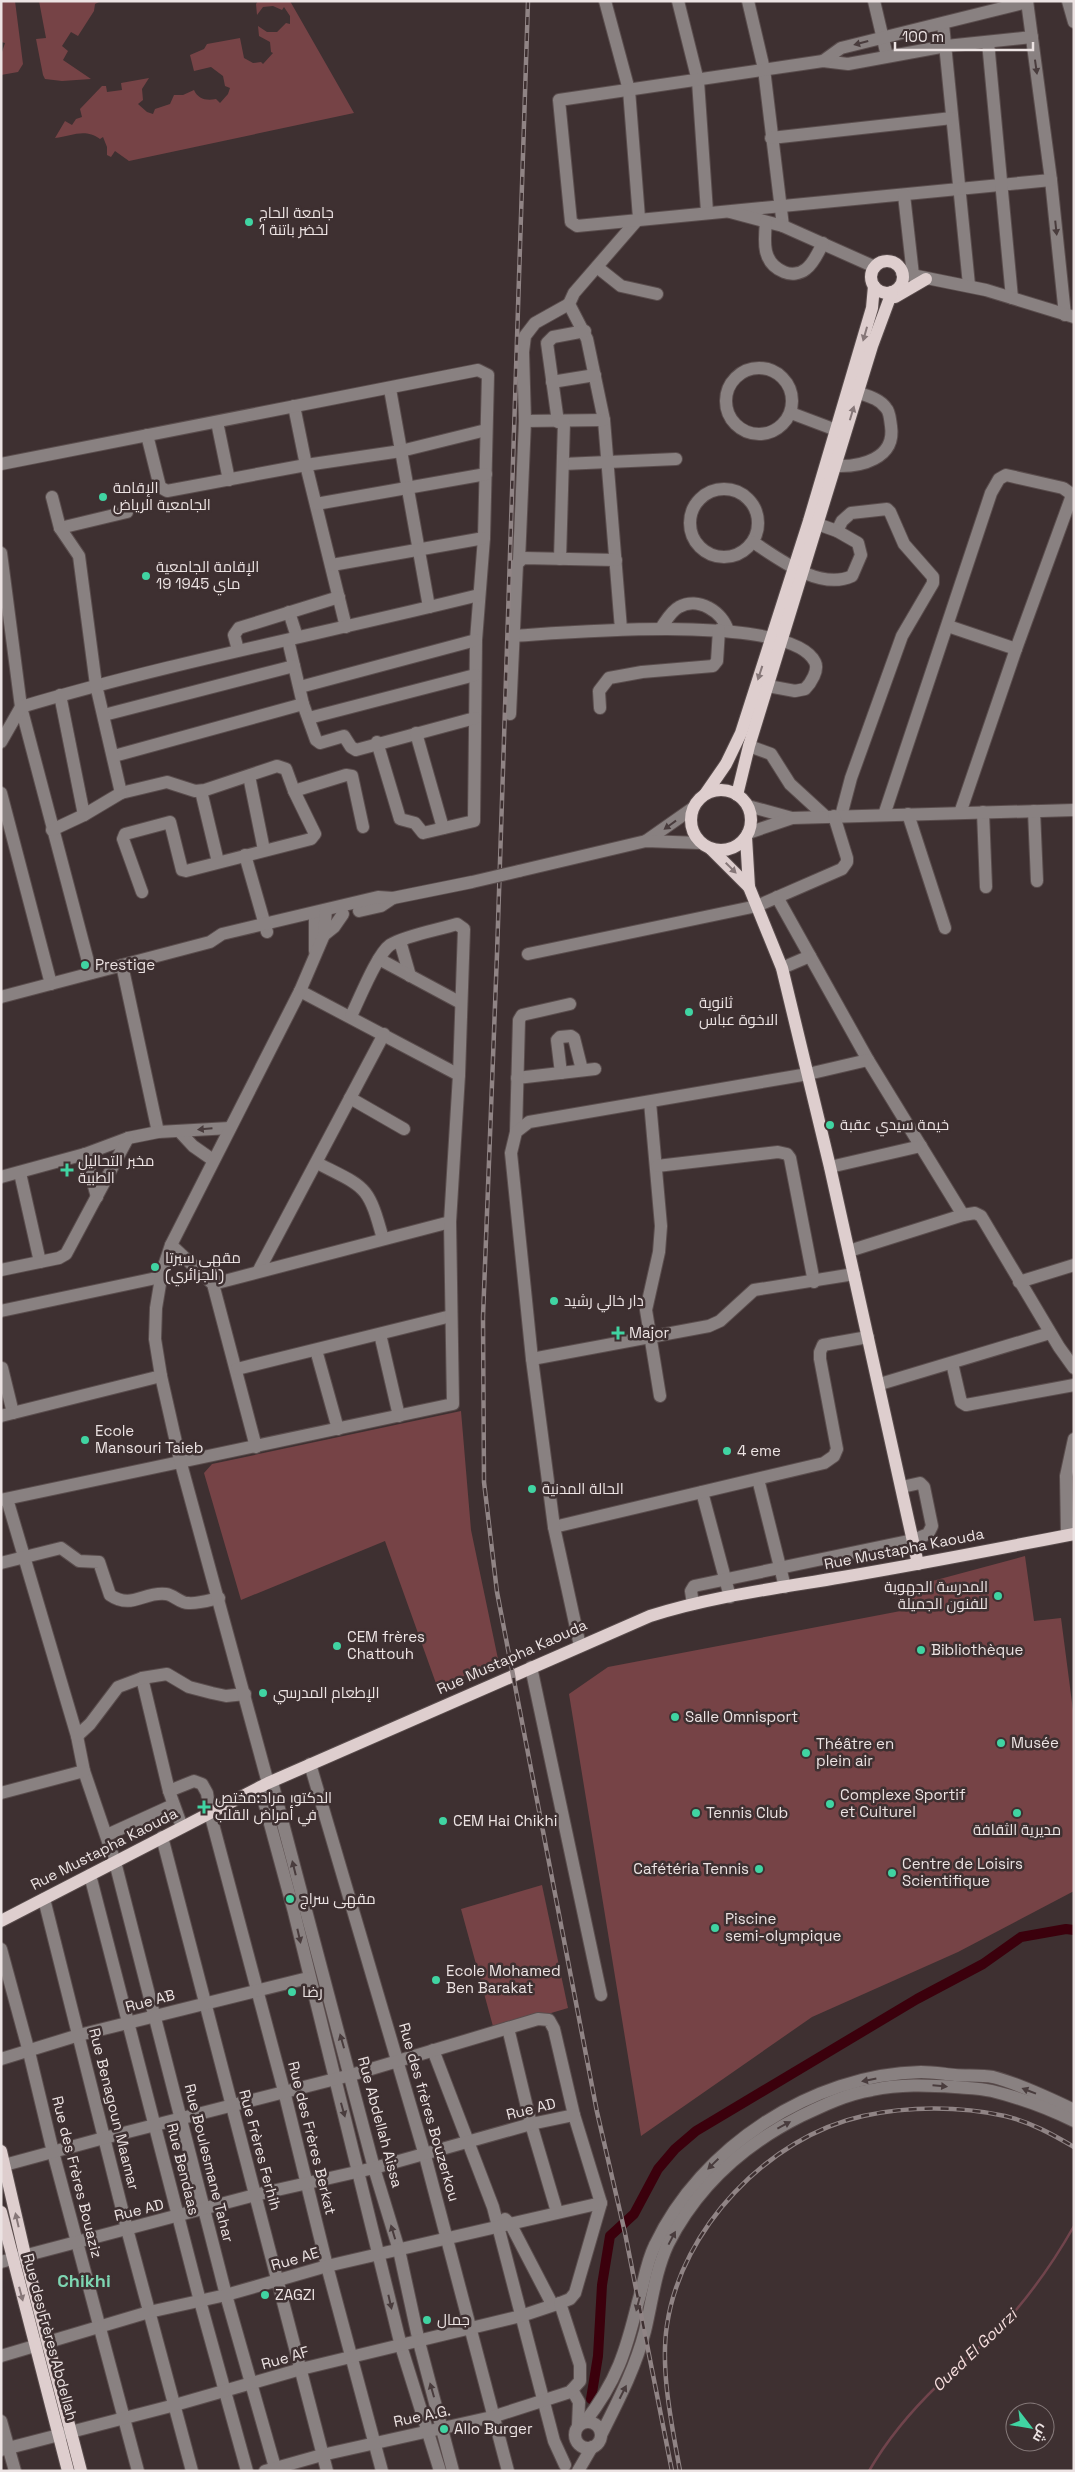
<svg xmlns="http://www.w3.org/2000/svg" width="1075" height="2472" viewBox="0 0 1075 2472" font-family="'Space Grotesk',Cairo,sans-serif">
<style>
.green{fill:#764346}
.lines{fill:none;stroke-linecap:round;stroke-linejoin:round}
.stream{stroke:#70444c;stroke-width:2.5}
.canal{stroke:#3b000c;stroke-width:10}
.minor-casing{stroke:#5a4d4d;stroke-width:14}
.major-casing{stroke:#5a4d4d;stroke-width:14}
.minor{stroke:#898181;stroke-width:12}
.major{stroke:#decece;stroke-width:12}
.rail-casing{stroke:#908485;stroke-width:4.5}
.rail{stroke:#3e3031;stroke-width:2.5;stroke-dasharray:8;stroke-linecap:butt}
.minor-bridge-casing{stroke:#5a4d4d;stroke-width:14;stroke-linecap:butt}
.minor-bridge{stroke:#898181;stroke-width:12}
.oneway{fill:#493c3d}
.oneway2{fill:#867778}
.poi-dot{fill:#40d4a2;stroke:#3e3031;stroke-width:2}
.labels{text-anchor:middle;stroke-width:5;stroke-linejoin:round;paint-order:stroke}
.poi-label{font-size:15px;fill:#ece3e3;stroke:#3e3031;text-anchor:start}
.street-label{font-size:15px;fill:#ece3e3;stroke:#3e3031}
.water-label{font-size:16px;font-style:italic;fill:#f6dddd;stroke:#3e3031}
.quarter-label{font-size:18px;font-weight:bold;fill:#7ed6b2;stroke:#3e3031}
</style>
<rect width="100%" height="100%" fill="#3e3031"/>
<!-- green -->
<g class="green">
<polygon points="1,1 15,1 23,64 18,72 1,75 1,55 5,43 1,42"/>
<polygon points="39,1 101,1 95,4 94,11 78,36 71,32 62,46 68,51 63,60 91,79 62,81 45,79 43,75 36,39 46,38"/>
<path d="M258,1H290L354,113L129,161L115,151L111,157L107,155V147L103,137L100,139C85,128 72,136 55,138L65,121L72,125L76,119L82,117L80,109L102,86H106L107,92L122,90L121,83L149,78L142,89L143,100L138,104L147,112L153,114L155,109L170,104L174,95H183L194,90C198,99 206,101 216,99L220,103L228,94L230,88L225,86L223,76L211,67L194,71L190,55L204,49L207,44L240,38L244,58L253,63L261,62L263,64L273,53L271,52L270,42L259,36L258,26L267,32H277L286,23L290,24V16L284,7L282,10L273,6L263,7L257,15L256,4Z"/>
<polygon points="461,1411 471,1530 498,1659 438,1689 385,1541 241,1600 204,1473 212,1464"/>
<polygon points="1025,1556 1034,1621 1061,1618 1074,1718 1074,1891 958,1952 812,2017 641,2136 569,1694 608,1667 911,1609 910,1587"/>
<polygon points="542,1885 568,2008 494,2030 461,1909"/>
</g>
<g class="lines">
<!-- stream -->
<path class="stream" d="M869,2471C887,2440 912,2410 938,2385C958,2365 980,2348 1000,2328C1029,2297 1053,2263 1074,2226"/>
<!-- canal -->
<polyline class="canal" points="591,2399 598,2356 602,2285 610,2236 634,2214 658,2169 675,2149 696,2131 917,1999 983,1964 1021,1937 1066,1929 1074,1930"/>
<!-- minor casing -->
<g class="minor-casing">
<g id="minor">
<polyline points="605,1 629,90 639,218 574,293 569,304 587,339 604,420 621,629"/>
<polyline points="678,1 698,81 707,212"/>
<polyline points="748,1 764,69 783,226"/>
<polyline points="874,1 887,56"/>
<polyline points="1027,1 1051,180 1065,315"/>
<polyline points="1068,1 1074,22"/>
<polyline points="943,24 969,285"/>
<polyline points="1032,37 946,46 848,64 823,61 559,100 571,222 577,226 1051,180"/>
<polyline points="988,42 1012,298"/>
<polyline points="823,61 841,48 1027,2"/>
<polyline points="771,138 952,118"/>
<polyline points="904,195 913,275"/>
<polyline points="730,212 783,226 875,267"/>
<path d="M766,222C764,242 762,263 784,272C791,275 800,274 806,269C814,263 819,251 823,243"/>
<polyline points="597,267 621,286 657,294"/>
<polyline points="902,273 986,290 1074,317"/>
<circle cx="759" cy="401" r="33"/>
<polyline points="552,382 595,375"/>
<polyline points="390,389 429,607"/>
<polyline points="294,406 306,465 346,627"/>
<polyline points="791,413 844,433"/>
<polyline points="525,421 604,420"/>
<polyline points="217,422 229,480"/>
<polyline points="558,422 547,343 553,337 585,331"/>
<polyline points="147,435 160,487 167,491 306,465 401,451 486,430"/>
<polyline points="1,464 478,370 488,375 484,538 476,640 474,821 423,833 415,823 400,819 377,742"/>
<polyline points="563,464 676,459"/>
<path d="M836,466C860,467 896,459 891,426C890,420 890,412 886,408C880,399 868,396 859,393"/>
<circle cx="724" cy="523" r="34"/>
<polyline points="316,504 486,474"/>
<polyline points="60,528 127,512"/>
<polyline points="837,531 842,521 851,513 887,509 890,512 904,544 933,577 933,583 902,636 851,778 841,816"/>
<path d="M753,542C779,559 820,591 852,576L861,555L858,543L837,531L809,521"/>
<polyline points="1,553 21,707 91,973"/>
<polyline points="560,559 564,422"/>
<polyline points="519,560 525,421 523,352 525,336 535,323 569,304"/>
<polyline points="332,565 484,538"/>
<polyline points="289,612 297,637"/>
<polyline points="948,626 1016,649"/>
<path d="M661,628C666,621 671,611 679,607C698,596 723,612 728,631"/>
<path d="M513,636C564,633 791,612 815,662C819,670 811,683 805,689L795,691L768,686"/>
<polyline points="288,640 303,704 316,740 320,743 344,736 351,747 356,750 475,718"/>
<polyline points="238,650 234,635 239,628 339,597"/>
<polyline points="300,687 476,640"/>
<polyline points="60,695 84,815"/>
<polyline points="600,708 599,691 609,678 642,672 713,666 717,661 719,630"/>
<polyline points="510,714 517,564 523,558 616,560"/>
<polyline points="104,715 294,666"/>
<polyline points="309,718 475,675"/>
<polyline points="416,733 443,828"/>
<path d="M1,742L21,707C172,662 326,633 479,595"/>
<polyline points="749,746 771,754 790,784 826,817"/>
<polyline points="114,756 303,704"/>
<polyline points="249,776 264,850"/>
<polyline points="201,791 218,862"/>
<polyline points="1,793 51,984"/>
<polyline points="121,793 167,782 195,791 205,790 277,766 286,769 294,791"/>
<polyline points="748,806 792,818"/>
<polyline points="1034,811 1037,881"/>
<polyline points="983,812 986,887"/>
<polyline points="908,814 945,928"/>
<polyline points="884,815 991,493 999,479 1006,475 1063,488 1070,493 1071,498 1016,649 960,813"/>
<polyline points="52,830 84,815 121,793 96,685 79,556 60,528 52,497"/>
<polyline points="748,833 792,818 1074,810"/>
<polyline points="646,841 693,808"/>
<polyline points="245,855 267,932"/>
<polyline points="519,871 646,841 700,843"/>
<polyline points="142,892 123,839 125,834 170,822 182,870 186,871 311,839 315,834 294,791 346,775 352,776 363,827"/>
<polyline points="777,897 868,1060 963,1215"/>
<polyline points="359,911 381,906 393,898"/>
<polyline points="315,913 315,951"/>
<polyline points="324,935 334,927 343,914"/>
<polyline points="400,941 410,976"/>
<polyline points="528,954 757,906 842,869 847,862 847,858 834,816"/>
<polyline points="379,959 461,1003"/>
<polyline points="122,965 158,1132"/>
<polyline points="782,968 810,956"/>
<polyline points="300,991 459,1075"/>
<polyline points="1,997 210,942 222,934 378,897 393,898 472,882"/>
<polyline points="561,1073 557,1040 560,1037 571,1036 574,1038 582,1070"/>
<polyline points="517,1078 595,1069"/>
<polyline points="350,1098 404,1129"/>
<polyline points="650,1102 661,1226 659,1252 646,1310 660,1396"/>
<polyline points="180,1132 193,1146 213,1160"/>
<polyline points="516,1132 519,1020 522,1015 570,1004"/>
<polyline points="85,1154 97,1197"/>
<path d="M317,1163C366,1188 368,1184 383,1239"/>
<polyline points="657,1166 778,1152 787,1154 790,1158 814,1282"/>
<polyline points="830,1167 921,1146"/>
<polyline points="20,1173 40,1262"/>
<polyline points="1,1177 85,1154 128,1138 158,1132 230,1128"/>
<polyline points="171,1245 213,1284 256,1447"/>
<polyline points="849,1251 963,1215 975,1213 981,1216 1059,1347 1074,1368"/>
<polyline points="1,1270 59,1258 66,1254 128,1138"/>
<polyline points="259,1270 384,1034"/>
<polyline points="1019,1282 1074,1265"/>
<polyline points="213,1284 450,1222"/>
<polyline points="1,1311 161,1277"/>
<polyline points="380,1334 399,1416"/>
<polyline points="316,1350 338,1429"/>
<polyline points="532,1359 709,1326 720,1321 754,1290 854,1274"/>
<polyline points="952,1363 961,1402 966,1405 1074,1385"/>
<polyline points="2,1368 13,1413"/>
<polyline points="237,1369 451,1316"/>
<polyline points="880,1384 1050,1333"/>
<polyline points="1,1416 161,1376"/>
<polyline points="758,1479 785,1587"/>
<polyline points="702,1492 730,1597"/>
<polyline points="7,1499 77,1736 84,1771 115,1862 226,2295 276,2471"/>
<path d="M1,1500L453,1404L450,1222L459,1075L464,929L457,924C438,930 407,935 390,945C377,954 359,1000 351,1016"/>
<polyline points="554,1527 824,1463 834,1456 837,1449 820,1359 820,1352 823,1345 868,1337"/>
<polyline points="1067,1535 1066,1476 1074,1439"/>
<path d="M1,1563L61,1548L79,1561L99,1562L110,1595C132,1610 144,1591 166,1594C174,1595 180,1603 188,1603C198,1604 210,1600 219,1598"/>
<polyline points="693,1604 691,1591 694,1586 913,1540 928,1534 932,1526 924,1487 920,1483 902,1487"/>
<polyline points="580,1646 554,1527 532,1359 511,1153 516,1132 529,1122 808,1074 868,1060"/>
<polyline points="531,1667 601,1995"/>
<polyline points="142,1678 169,1791 182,1827"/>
<polyline points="77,1736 90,1724 118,1687 142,1678 167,1674 189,1687 212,1693 226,1696 245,1694"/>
<polyline points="310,1764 424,2152 508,2471"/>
<polyline points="272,1782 374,2168 399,2250 419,2342 453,2471"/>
<polyline points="268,1783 180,1460 161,1376 155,1339 156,1308 162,1272 171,1245 300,991 324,935 326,910"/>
<polyline points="260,1787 294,1912 401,2346 440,2471"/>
<polyline points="169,1791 194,1781 202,1784 207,1793 210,1813 284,2091 327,2266 382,2471"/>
<polyline points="1,1793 84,1771"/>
<polyline points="107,1835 173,1805"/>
<polyline points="162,1837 327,2471"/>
<polyline points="90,1875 200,2301 247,2471"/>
<polyline points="44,1899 127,2229 192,2471"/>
<polyline points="1,1949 29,2052 53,2152 138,2471"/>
<polyline points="508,2028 531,2124 557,2212"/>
<polyline points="433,2050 493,2207 554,2441 565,2465"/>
<polyline points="1,2059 79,2035 308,1978"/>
<polyline points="1,2166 104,2138 351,2075 538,2019 549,2020 554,2029 574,2115 601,2203 575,2293 570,2299 560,2303 521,2316 301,2369 175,2405 1,2450"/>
<polyline points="505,2219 511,2225 552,2304"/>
<polyline points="1,2262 255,2195 374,2168 531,2124 574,2115"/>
<polyline points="1,2356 149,2312 226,2295 327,2266 601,2203"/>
<polyline points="572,2390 579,2402 578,2426"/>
<polyline points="1,2421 15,2471"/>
<path d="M585,2422C617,2381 626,2351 638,2302C644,2283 646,2263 655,2245C701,2147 813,2074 921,2072C933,2072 944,2074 955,2075C967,2076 981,2075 993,2077C1017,2083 1051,2099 1074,2110"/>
<circle cx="588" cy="2435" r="13"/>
<path d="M601,2435C618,2401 635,2369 645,2331C652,2302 655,2272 668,2244C698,2185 743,2145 801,2116C824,2105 847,2094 872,2090C900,2084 927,2085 955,2087C967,2088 980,2088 992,2091C1020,2098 1048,2108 1074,2121"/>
<polyline points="265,2471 322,2455 492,2417 570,2392 580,2381 580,2365 560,2303"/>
<polyline points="578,2471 592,2447"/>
</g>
</g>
<!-- major casing -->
<g class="major-casing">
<g id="major">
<circle cx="887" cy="277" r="16"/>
<polyline points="895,297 926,279"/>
<circle cx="721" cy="820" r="30"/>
<polyline points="706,793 726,764 741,733 809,521 872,308 874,286"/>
<polyline points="737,795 749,746 872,346 892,292"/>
<polyline points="746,837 749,887 782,968 830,1167 918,1564"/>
<polyline points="711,849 749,887"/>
<path d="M1,1921L268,1783L650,1616C712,1596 779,1588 843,1577C920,1564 997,1549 1074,1534"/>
<polyline points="1,2151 25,2255 81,2471"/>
<polyline points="1,2212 68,2471"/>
</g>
</g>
<!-- minor -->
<use href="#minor" class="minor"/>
<!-- major -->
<use href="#major" class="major"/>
<!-- rail casing -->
<g class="rail-casing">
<g id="rail">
<polyline points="528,1 497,954 483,1317 484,1482 497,1592 597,2112 625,2233 672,2471"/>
<path d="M680,2471C672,2426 660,2370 667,2325C681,2229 768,2137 863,2116C908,2106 960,2106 1005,2116C1030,2122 1052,2134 1074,2147"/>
</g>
</g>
<!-- rail -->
<use href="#rail" class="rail"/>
<!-- minor-bridge casing -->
<g class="minor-bridge-casing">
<polyline id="minor-bridge" points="472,882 519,871"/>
</g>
<!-- minor-bridge -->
<use href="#minor-bridge" class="minor-bridge"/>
</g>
<!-- one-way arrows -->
<defs><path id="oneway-solid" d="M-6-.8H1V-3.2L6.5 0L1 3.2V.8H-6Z" transform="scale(1.25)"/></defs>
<g class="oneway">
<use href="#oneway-solid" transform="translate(861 43) rotate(165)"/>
<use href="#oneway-solid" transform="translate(1036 67) rotate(82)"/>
<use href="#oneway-solid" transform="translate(1056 228) rotate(84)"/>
<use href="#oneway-solid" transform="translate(670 825) rotate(144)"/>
<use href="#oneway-solid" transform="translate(205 1129) rotate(175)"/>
<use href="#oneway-solid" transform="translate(294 1868) rotate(-104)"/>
<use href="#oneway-solid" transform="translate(299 1936) rotate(77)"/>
<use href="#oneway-solid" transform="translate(342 2041) rotate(-106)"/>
<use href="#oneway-solid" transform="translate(869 2080) rotate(169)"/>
<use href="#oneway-solid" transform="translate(940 2086) rotate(5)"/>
<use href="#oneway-solid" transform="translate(1029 2091) rotate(-159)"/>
<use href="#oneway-solid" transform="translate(343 2110) rotate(74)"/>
<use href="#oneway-solid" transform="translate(784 2125) rotate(-28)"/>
<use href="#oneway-solid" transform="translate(713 2164) rotate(136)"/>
<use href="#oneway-solid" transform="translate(393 2232) rotate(-107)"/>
<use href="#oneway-solid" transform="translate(672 2238) rotate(-62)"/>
<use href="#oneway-solid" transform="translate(390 2302) rotate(77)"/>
<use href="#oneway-solid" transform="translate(638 2304) rotate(105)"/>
<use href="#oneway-solid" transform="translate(432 2390) rotate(-106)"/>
<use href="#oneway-solid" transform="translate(623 2392) rotate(-63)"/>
</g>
<g class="oneway2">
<use href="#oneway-solid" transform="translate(865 334) rotate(106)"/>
<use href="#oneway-solid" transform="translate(852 413) rotate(-73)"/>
<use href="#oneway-solid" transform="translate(760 673) rotate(108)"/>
<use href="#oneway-solid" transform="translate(731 868) rotate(45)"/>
<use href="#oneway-solid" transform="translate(17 2220) rotate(-103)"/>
<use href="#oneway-solid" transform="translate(21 2294) rotate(75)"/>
</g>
<!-- markers -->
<g class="poi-dot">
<circle cx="249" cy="222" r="5"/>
<circle cx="103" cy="497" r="5"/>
<circle cx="146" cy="576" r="5"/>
<circle cx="85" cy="965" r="5"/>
<circle cx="689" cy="1012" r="5"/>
<circle cx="830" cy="1125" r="5"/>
<path d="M64.5 1162.5h5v5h5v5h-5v5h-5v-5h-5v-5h5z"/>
<circle cx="155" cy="1267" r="5"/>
<circle cx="554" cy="1301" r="5"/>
<path d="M615.5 1325.5h5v5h5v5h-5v5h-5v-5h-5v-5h5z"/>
<circle cx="85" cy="1440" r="5"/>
<circle cx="727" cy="1451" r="5"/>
<circle cx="532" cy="1489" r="5"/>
<circle cx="998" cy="1596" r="5"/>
<circle cx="337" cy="1646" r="5"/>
<circle cx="921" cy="1650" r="5"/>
<circle cx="263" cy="1693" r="5"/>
<circle cx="675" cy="1717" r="5"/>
<circle cx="1001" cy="1743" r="5"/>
<circle cx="806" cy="1753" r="5"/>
<circle cx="830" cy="1804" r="5"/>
<path d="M201.5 1799.5h5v5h5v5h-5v5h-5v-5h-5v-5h5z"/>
<circle cx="696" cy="1813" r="5"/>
<circle cx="1017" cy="1813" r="5"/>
<circle cx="443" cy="1821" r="5"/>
<circle cx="759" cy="1869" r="5"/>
<circle cx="892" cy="1873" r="5"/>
<circle cx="290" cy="1899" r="5"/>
<circle cx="715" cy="1928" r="5"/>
<circle cx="436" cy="1980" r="5"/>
<circle cx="292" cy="1992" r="5"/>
<circle cx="265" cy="2295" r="5"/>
<circle cx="427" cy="2320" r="5"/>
<circle cx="444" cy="2429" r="5"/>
</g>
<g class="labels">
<!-- poi labels -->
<g class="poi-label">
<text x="259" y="218">جامعة الحاج<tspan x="259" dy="17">لخضر باتنة 1</tspan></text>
<text x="113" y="493">الإقامة<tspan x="113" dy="17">الجامعية الرياض</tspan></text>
<text x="156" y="572">الإقامة الجامعية<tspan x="156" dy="17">19 ماي 1945</tspan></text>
<text x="95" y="970">Prestige</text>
<text x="699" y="1008">ثانوية<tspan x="699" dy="17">الاخوة عباس</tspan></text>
<text x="840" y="1130">خيمة سيدي عقبة</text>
<text x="78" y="1166">مخبر التحاليل<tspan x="78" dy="17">الطبية</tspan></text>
<text x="165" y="1263">مقهى سيرتا<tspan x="165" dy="17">(الجزائري)</tspan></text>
<text x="564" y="1306">دار خالي رشيد</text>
<text x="629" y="1338">Major</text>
<text x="95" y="1436">Ecole<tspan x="95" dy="17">Mansouri Taieb</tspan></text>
<text x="737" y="1456">4 eme</text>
<text x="542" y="1494">الحالة المدنية</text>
<text x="988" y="1592" text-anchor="end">المدرسة الجهوية<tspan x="988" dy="17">للفنون الجميلة</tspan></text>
<text x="347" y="1642">CEM frères<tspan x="347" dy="17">Chattouh</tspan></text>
<text x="931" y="1655">Bibliothèque</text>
<text x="273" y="1698">الإطعام المدرسي</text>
<text x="685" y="1722">Salle Omnisport</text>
<text x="1011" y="1748">Musée</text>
<text x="816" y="1749">Théâtre en<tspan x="816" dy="17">plein air</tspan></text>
<text x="840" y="1800">Complexe Sportif<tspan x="840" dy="17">et Culturel</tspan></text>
<text x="215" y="1803">الدكتور مراد:مختص<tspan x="215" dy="17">في أمراض القلب</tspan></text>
<text x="706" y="1818">Tennis Club</text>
<text x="453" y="1826">CEM Hai Chikhi</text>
<text x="1017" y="1835" text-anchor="middle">مديرية الثقافة</text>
<text x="902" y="1869">Centre de Loisirs<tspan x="902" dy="17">Scientifique</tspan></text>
<text x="749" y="1874" text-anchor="end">Cafétéria Tennis</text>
<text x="300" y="1904">مقهى سراج</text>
<text x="725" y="1924">Piscine<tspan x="725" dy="17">semi-olympique</tspan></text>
<text x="446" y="1976">Ecole Mohamed<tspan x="446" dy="17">Ben Barakat</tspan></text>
<text x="302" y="1997">رضا</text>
<text x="275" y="2300">ZAGZI</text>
<text x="437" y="2325">جمال</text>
<text x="454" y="2434">Allo Burger</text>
</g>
<!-- street labels -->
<g class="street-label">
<text transform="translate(904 1549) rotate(-11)" y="5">Rue Mustapha Kaouda</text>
<text transform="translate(512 1657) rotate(-24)" y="5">Rue Mustapha Kaouda</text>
<text transform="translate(104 1849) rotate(-27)" y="5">Rue Mustapha Kaouda</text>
<text transform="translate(150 2001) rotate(-15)" y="5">Rue AB</text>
<text transform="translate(114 2109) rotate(76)" y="5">Rue Benagoun Maamar</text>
<text transform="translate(531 2109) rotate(-14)" y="5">Rue AD</text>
<text transform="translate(429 2112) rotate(74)" y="5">Rue des frères Bouzerkou</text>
<text transform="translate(380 2122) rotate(75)" y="5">Rue Abdellah Aissa</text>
<text transform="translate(312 2138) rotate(76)" y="5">Rue des Frères Berkat</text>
<text transform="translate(260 2150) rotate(75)" y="5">Rue Frères Ferhih</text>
<text transform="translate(209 2163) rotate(76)" y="5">Rue Boulesmane Tahar</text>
<text transform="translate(183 2169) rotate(76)" y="5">Rue Bendaas</text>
<text transform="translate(77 2177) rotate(76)" y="5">Rue des Frères Bouaziz</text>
<text transform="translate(139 2210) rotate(-14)" y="5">Rue AD</text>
<text transform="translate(295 2259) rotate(-16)" y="5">Rue AE</text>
<text transform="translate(50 2337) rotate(75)" y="5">Rue des Frères Abdellah</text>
<text transform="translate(285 2358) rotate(-16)" y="5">Rue AF</text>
<text transform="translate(422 2416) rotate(-12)" y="5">Rue A.G.</text>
</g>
<!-- water labels -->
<g class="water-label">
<text transform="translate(974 2350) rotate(-44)" y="6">Oued El Gourzi</text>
</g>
<!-- quarter labels -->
<g class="quarter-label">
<text x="84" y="2287">Chikhi</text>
</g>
</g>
<!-- border -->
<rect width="1075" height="2472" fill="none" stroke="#ece3e3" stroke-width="5"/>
<!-- north arrow -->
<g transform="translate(1030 2427) rotate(121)"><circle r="24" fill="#3e3031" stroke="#847878"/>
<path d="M0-4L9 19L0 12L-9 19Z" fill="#40d4a2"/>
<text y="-8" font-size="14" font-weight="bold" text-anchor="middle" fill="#ece3e3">ش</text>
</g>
<!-- scale -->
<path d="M895 42v8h138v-8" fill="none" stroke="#ece3e3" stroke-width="2.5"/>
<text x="902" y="42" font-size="15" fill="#ece3e3" stroke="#3e3031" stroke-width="4" paint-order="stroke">100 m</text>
</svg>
